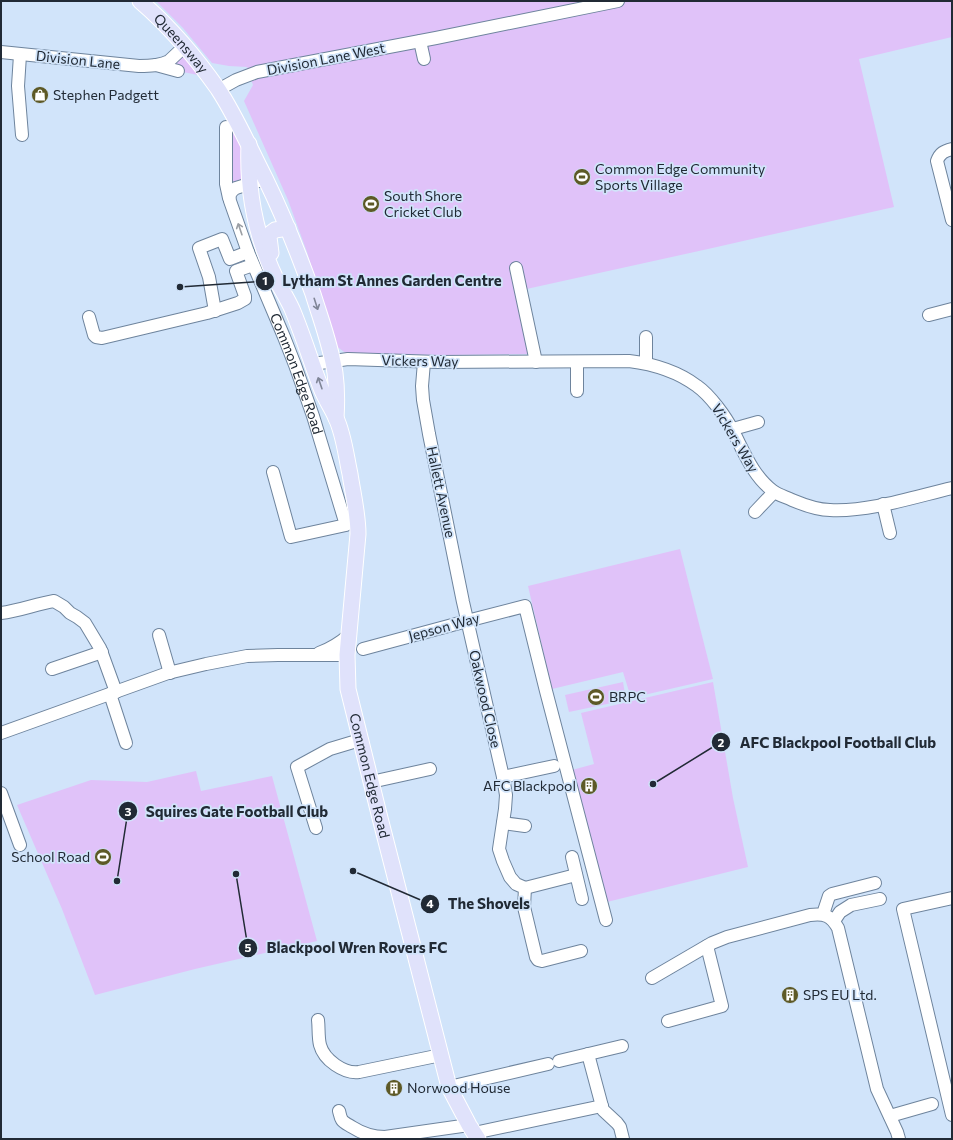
<svg xmlns="http://www.w3.org/2000/svg" width="953" height="1140" viewBox="0 0 953 1140" font-family="Commissioner,sans-serif">
<style>
.green{fill:#e0c2f9}
.lines{fill:none;stroke-linecap:round;stroke-linejoin:round}
.minor-casing{stroke:#6e849d;stroke-width:14}
.major-casing{stroke:#fff;stroke-width:17}
.minor{stroke:#fff;stroke-width:12}
.major{stroke:#e0e2fb;stroke-width:15}
.oneway{stroke:#9b9fa4}
.oneway2{stroke:#808698}
.labels{text-anchor:middle;stroke-width:3.5;stroke-linejoin:round;paint-order:stroke}
.street-label{font-size:14px;fill:#212a35;stroke:#d1e4fa}
.poi-label{font-size:14px;fill:#212a35;stroke:#d1e4fa;text-anchor:start}
.leader{fill:none;stroke:#212a35;stroke-width:1.5}
.callout-dot{fill:#212a35;stroke:#d1e4fa;stroke-width:1.5}
.mark-label{font-size:12px;text-anchor:middle;font-weight:bold;fill:#fff}
.callout-label{font-size:15px;text-anchor:middle;font-weight:bold;fill:#212a35;stroke:#d1e4fa;stroke-width:3.5;stroke-linejoin:round;paint-order:stroke}
</style>
<rect width="100%" height="100%" fill="#d1e4fa"/>
<!-- green -->
<g class="green">
<polygon points="156,1 952,1 952,37 859,59 894,207 708,249 522,290 535,354 445,355 347,354 336,346 307,252 288,200 244,101 253,85 247,67 229,66 212,63 183,28"/>
<polygon points="181,56 189,59 198,75 178,71 172,63"/>
<polygon points="236,117 245,136 246,178 226,184 226,127"/>
<polygon points="680,549 713,679 631,698 623,672 552,689 528,586"/>
<polygon points="623,682 626,700 569,712 565,695"/>
<polygon points="713,682 733,798 748,867 607,902 572,770 594,764 581,713"/>
<polygon points="196,771 201,791 272,776 317,941 195,969 95,995 62,909 17,805 91,780 147,782"/>
</g>
<g class="lines">
<!-- minor casing -->
<g class="minor-casing">
<g id="minor">
<polyline points="420,41 424,59"/>
<path d="M1,52L139,66C149,66 160,66 169,61L185,46"/>
<polyline points="20,55 18,86 22,135"/>
<polyline points="156,65 178,71"/>
<polyline points="218,90 236,80 257,72 436,38 618,1"/>
<polyline points="226,127 226,184 229,198"/>
<path d="M952,149C944,151 940,153 937,161L952,220"/>
<path id="s1" d="M265,179L236,188C230,192 229,195 230,201L248,252L284,337L295,365L313,416L346,525L291,537L273,472"/>
<polyline points="516,268 536,362"/>
<polyline points="215,311 209,277 199,248 222,239 230,259 248,252"/>
<polyline points="929,315 952,309"/>
<polyline points="89,317 94,335 96,337 102,338 207,313 238,303 245,299 245,296 236,271 253,265"/>
<polyline points="424,362 422,386 423,400 429,434 463,602 503,777 506,795 505,809 499,849 503,861 510,877 516,884 525,888 524,907 536,957 538,960 542,961 581,951"/>
<polyline points="577,362 577,391"/>
<polyline points="646,363 646,337"/>
<path d="M313,364L348,359L438,362L629,361C653,364 677,371 697,386C710,395 726,417 733,431C744,452 753,476 773,491C778,495 786,497 792,500C804,505 817,510 830,510C869,512 914,497 952,488"/>
<polyline points="733,429 758,422"/>
<polyline points="883,504 890,533"/>
<polyline points="755,512 774,492"/>
<path d="M1,613C19,611 36,604 54,601L64,607L70,613L77,617L85,623L100,648L116,692"/>
<polyline points="159,635 170,673"/>
<polyline points="363,649 467,621 525,606 546,691 606,920"/>
<path d="M319,653C330,649 340,643 349,635"/>
<polyline points="52,669 102,652"/>
<polyline points="110,694 126,743"/>
<polyline points="1,733 168,673 206,664 247,656 278,655 347,655"/>
<polyline points="503,777 554,766"/>
<polyline points="371,782 430,769"/>
<polyline points="1,793 20,845"/>
<polyline points="503,823 525,826"/>
<polyline points="316,828 297,767 330,749 360,740"/>
<polyline points="572,857 582,899"/>
<polyline points="525,888 576,875"/>
<polyline points="952,898 903,909 952,1115"/>
<polyline points="823,914 829,896 832,894 875,883"/>
<polyline points="834,921 840,912 851,905 880,899"/>
<path d="M652,978L712,943L727,937L810,915C825,913 831,916 838,928L877,1089L897,1132L899,1139"/>
<path d="M318,1020C319,1028 318,1037 320,1045C324,1060 344,1074 359,1072L441,1055"/>
<polyline points="668,1021 722,1006 707,946"/>
<polyline points="588,1054 603,1110 617,1123 620,1127 623,1139"/>
<polyline points="559,1061 622,1046"/>
<polyline points="449,1087 548,1064"/>
<path d="M339,1111C340,1114 340,1117 342,1120C344,1123 349,1125 352,1127C363,1134 373,1137 385,1137L469,1125"/>
<polyline points="890,1116 932,1104"/>
<polyline points="474,1133 602,1106"/>
</g>
</g>
<!-- major casing -->
<g class="major-casing">
<g id="major">
<path id="s2" d="M140,1C168,25 197,59 218,89C237,118 250,149 266,180C284,217 299,255 313,294C321,320 331,346 335,373C337,388 337,403 336,418"/>
<path id="s3" d="M249,144C247,190 256,237 276,279C281,289 287,298 292,309C303,335 311,362 321,388C325,399 332,408 336,418C344,435 346,456 350,474C353,494 358,514 358,534L347,655L348,689L380,818L449,1087L469,1125L478,1139"/>
<polyline points="271,253 269,237 271,233 275,230 288,228"/>
</g>
</g>
<!-- minor -->
<use href="#minor" class="minor"/>
<!-- major -->
<use href="#major" class="major"/>
</g>
<!-- one-way arrows -->
<defs><path id="oneway-shaft" d="M-6 0H5M1.5-3L5.5 0L1.5 3" fill="none" stroke-width="1.6" stroke-linecap="round" stroke-linejoin="round"/></defs>
<use class="oneway" href="#oneway-shaft" transform="translate(240 229) rotate(-109)"/>
<g class="oneway2">
<use href="#oneway-shaft" transform="translate(316 304) rotate(72)"/>
<use href="#oneway-shaft" transform="translate(320 383) rotate(-109)"/>
</g>
<!-- icons -->
<defs>
<g id="shop-disc" transform="scale(0.9)"><circle r="9.5" fill="#5d5926" stroke="#d1e4fa"/><path d="M-5-2.5h2.3a2.7 3.5 0 0 1 5.4 0H5L5.5 6h-11ZM-1.5-2.5h3a1.5 2.3 0 0 0-3 0Z" fill="#fff"/></g>
<g id="stadium-disc" transform="scale(0.9)"><circle r="9.5" fill="#5d5926" stroke="#d1e4fa"/><path d="M0-5a6.5 5 0 1 0 0 10a6.5 5 0 1 0 0-10ZM-3.5-1.8h7v3.6h-7Z" fill="#fff"/></g>
<g id="building-disc" transform="scale(0.9)"><circle r="9.5" fill="#5d5926" stroke="#d1e4fa"/><path d="M-4-6H4V6H1V3H-1V6H-4ZM-2.5-4.3h1.7v1.8h-1.7ZM.8-4.3h1.7v1.8H.8ZM-2.5-1h1.7V.8h-1.7ZM.8-1h1.7V.8H.8Z" fill="#fff"/></g>
</defs>
<g fill-rule="evenodd">
<use href="#shop-disc" x="40" y="95"/>
<use href="#stadium-disc" x="582" y="177"/>
<use href="#stadium-disc" x="371" y="204"/>
<use href="#stadium-disc" x="596" y="697"/>
<use href="#building-disc" x="589" y="786"/>
<use href="#stadium-disc" x="103" y="857"/>
<use href="#building-disc" x="790" y="995"/>
<use href="#building-disc" x="394" y="1088"/>
</g>
<g class="labels">
<!-- street labels -->
<g class="street-label">
<text dy="5" stroke="none"><textPath href="#s2" startOffset="59">Queensway</textPath></text>
<text transform="translate(326 59) rotate(-11)" y="5">Division Lane West</text>
<text transform="translate(78 60) rotate(6)" y="5">Division Lane</text>
<text transform="translate(420 361) rotate(1)" y="5">Vickers Way</text>
<text dy="5" stroke="none"><textPath href="#s1" startOffset="231">Common Edge Road</textPath></text>
<text transform="translate(735 438) rotate(59)" y="5">Vickers Way</text>
<text transform="translate(441 492) rotate(78)" y="5">Hallett Avenue</text>
<text transform="translate(444 627) rotate(-15)" y="5">Jepson Way</text>
<text transform="translate(485 699) rotate(77)" y="5">Oakwood Close</text>
<text dy="5" stroke="none"><textPath href="#s3" startOffset="654">Common Edge Road</textPath></text>
</g>
<!-- poi labels -->
<g class="poi-label">
<text x="53" y="100">Stephen Padgett</text>
<text x="595" y="174">Common Edge Community<tspan x="595" dy="16">Sports Village</tspan></text>
<text x="384" y="201">South Shore<tspan x="384" dy="16">Cricket Club</tspan></text>
<text x="609" y="702">BRPC</text>
<text x="576" y="791" text-anchor="end">AFC Blackpool</text>
<text x="90" y="862" text-anchor="end">School Road</text>
<text x="803" y="1000">SPS EU Ltd.</text>
<text x="407" y="1093">Norwood House</text>
</g>
</g>
<!-- callouts -->
<path class="leader" d="M180 287L265 281M653 784L721 742M117 881L128 811M353 871L430 904M236 874L248 948"/>
<g class="callout-dot">
<circle cx="180" cy="287" r="4"/>
<circle cx="653" cy="784" r="4"/>
<circle cx="117" cy="881" r="4"/>
<circle cx="353" cy="871" r="4"/>
<circle cx="236" cy="874" r="4"/>
<circle cx="265" cy="281" r="10"/>
<circle cx="721" cy="742" r="10"/>
<circle cx="128" cy="811" r="10"/>
<circle cx="430" cy="904" r="10"/>
<circle cx="248" cy="948" r="10"/>
</g>
<g class="mark-label">
<text x="265" y="285">1</text>
<text x="721" y="747">2</text>
<text x="128" y="816">3</text>
<text x="430" y="908">4</text>
<text x="248" y="952">5</text>
</g>
<g class="callout-label">
<text x="392" y="286">Lytham St Annes Garden Centre</text>
<text x="838" y="748">AFC Blackpool Football Club</text>
<text x="237" y="817">Squires Gate Football Club</text>
<text x="489" y="909">The Shovels</text>
<text x="357" y="953">Blackpool Wren Rovers FC</text>
</g>
<!-- border -->
<rect width="953" height="1140" fill="none" stroke="#212a35" stroke-width="4"/>
</svg>
